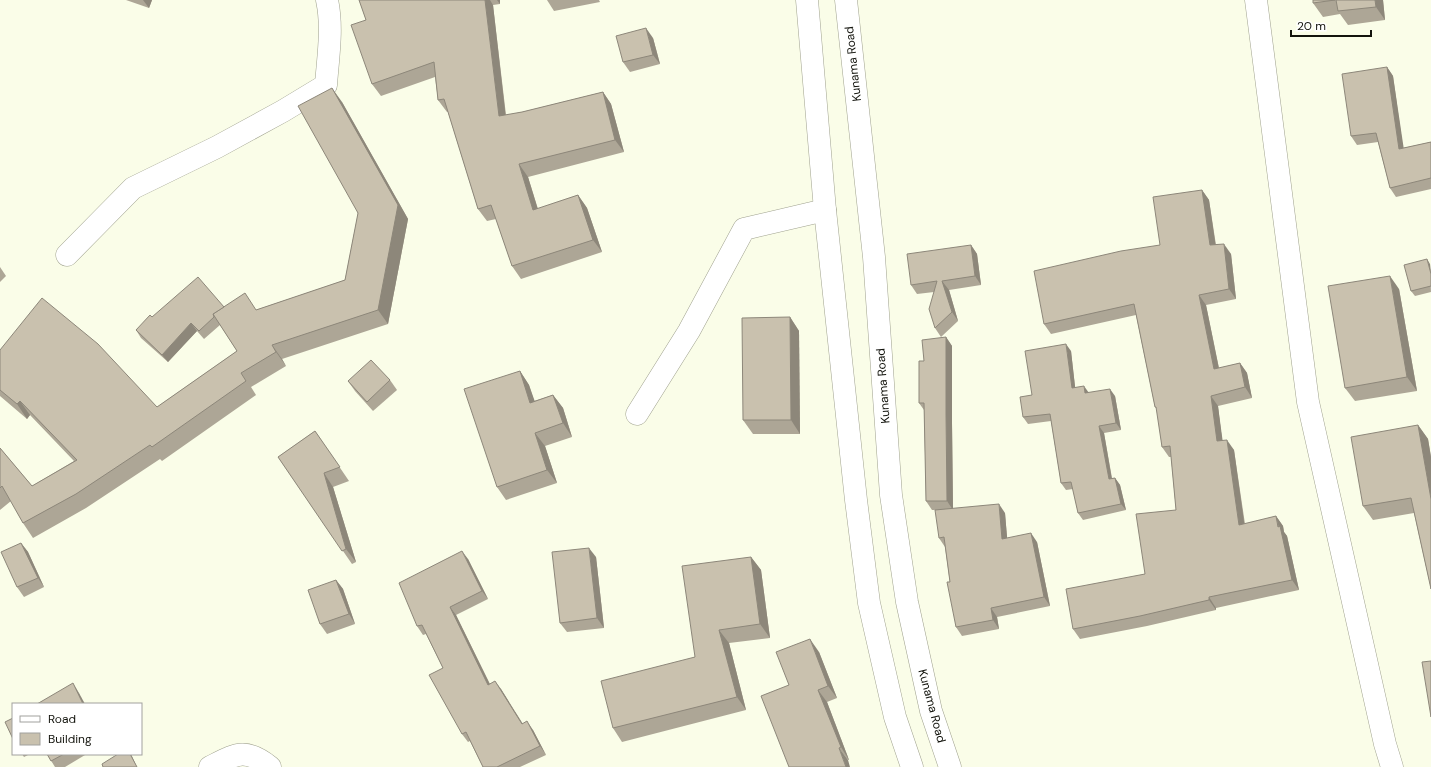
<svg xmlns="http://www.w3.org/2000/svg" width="1431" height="767" viewBox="0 0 1431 767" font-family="'DM Sans',sans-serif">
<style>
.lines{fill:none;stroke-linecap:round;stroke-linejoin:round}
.minor-casing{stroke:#9fa18e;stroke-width:23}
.major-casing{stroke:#9fa18e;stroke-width:23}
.minor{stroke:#fff;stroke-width:22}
.major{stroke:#fff;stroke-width:22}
.wall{fill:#ada696}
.shaded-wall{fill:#8d877a}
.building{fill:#c9c1ae;stroke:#8d877a}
.labels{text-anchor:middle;stroke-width:4;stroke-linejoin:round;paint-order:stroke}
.street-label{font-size:12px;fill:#13140d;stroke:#fff}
</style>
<rect width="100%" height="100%" fill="#fafde8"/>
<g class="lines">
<!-- minor casing -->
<g class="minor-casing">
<g id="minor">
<polyline points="1256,0 1308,402 1385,744 1392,767"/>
<path d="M67,255L133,188L217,147L283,111L326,85C328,57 333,28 327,0"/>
<polyline points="637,414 689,331 744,229 825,210"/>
<path d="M210,767C236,754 245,747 270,767"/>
</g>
</g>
<!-- major casing -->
<g class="major-casing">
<g id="major">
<polyline points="807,0 825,210 856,500 869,603 895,717 912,767"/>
<polyline points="846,0 874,257 891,495 907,602 931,711 950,767"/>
</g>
</g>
<!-- minor -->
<use href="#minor" class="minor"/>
<!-- major -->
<use href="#major" class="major"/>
</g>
<!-- wall -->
<g class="wall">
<polygon points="126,0 152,0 149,8"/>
<polygon points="359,0 500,0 500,4 493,5 506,115 522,112 603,92 611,104 624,152 528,177 538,209 578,195 587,208 602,252 521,279 512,266 496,219 487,221 478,209 448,112 447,112 438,100 435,77 381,96 372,84 366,20"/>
<polygon points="547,0 599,0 600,2 554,11"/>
<polygon points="1313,0 1383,0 1385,20 1348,25 1340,14 1323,17 1313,3"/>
<polygon points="653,38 660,64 630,72 623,62"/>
<polygon points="1387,67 1393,76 1403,148 1431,142 1431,189 1396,197 1390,188 1378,142 1357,145 1351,136"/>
<polygon points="342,102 408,219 388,324 282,359 286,366 251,387 256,395 162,461 160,459 86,508 33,538 23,523 11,501 0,510 0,448 32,486 74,461 30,415 27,419 0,396 0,350 157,407 237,351 220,325 204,339 197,331 168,362 141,338 136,330 152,317 224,307 256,310 345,280 358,213"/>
<polygon points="1202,190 1209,200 1216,245 1231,254 1236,299 1206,305 1219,368 1240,363 1247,373 1252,398 1218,406 1222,440 1234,450 1245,524 1276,516 1283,526 1284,532 1287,536 1299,590 1216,608 1216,610 1147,626 1080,639 1073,629 1145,574 1176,510 1171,457 1169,457 1162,447 1157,409 1155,407 1136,315 1051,334 1044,324 1160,245"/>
<polygon points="971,245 977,254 981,285 949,290 958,321 941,337 935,328 934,292 917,294 911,285"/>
<polygon points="1430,264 1431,292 1415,296 1411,291"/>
<polygon points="0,267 6,276 0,282"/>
<polygon points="1399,289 1417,391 1355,401 1345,388"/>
<polygon points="790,317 799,331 800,434 753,434 743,420"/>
<polygon points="946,337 952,346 952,423 953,509 1005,513 1007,538 1037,542 1050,606 997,617 999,629 962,636 956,627 945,547 939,538 940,510 932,510 926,501 924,410 919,403 924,361"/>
<polygon points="1071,351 1075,387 1089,393 1115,396 1121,430 1104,433 1112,478 1115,478 1120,485 1126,510 1083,520 1078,513 1073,489 1066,490 1061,483 1051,421 1028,424 1023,417 1032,395"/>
<polygon points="520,371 529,385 534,401 553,395 563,408 572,437 545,446 557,483 506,500 497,487"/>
<polygon points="390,380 397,390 373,411 355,391 348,381"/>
<polygon points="1418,425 1428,439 1431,457 1431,589 1414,513 1373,520 1363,506"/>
<polygon points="315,431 349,481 333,487 356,562 352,564 278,457"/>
<polygon points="21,543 28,552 44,587 24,597 17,587"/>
<polygon points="596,557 604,628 567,632 560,623"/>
<polygon points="751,557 761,570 770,638 729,643 746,710 622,742 613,728 695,657"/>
<polygon points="468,559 488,599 456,615 490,684 501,689 522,724 533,730 546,755 520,767 483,767 470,741 468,742 462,734 443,668 426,634 423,635 417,626"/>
<polygon points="336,580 343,589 355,624 327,634 320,624"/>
<polygon points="819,652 837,698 827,702 849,760 848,760 789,685"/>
<polygon points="22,754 30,754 24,757"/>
<polygon points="47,754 85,754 85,755 65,767 55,767"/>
</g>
<!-- shaded-wall -->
<g class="shaded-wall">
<polygon points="143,0 152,0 149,8"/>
<polygon points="485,0 490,0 493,5 507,128 499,116"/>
<polygon points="497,0 500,0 500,4"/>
<polygon points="1375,0 1383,0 1385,20 1376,7"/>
<polygon points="646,28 653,38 660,64 653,55"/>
<polygon points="1387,67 1393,76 1405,157 1399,149"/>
<polygon points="332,88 342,102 408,219 388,324 378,310"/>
<polygon points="603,92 611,104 624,152 615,140"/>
<polygon points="519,164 528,177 542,223 533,210"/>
<polygon points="1202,190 1209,200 1217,255 1210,245"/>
<polygon points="578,195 587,208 602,252 593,240"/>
<polygon points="1224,244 1231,254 1236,299 1229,289"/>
<polygon points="971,245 977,254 981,285 975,276"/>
<polygon points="1427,259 1430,264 1431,274"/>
<polygon points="1390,276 1399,289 1417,391 1407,377"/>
<polygon points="942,281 949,290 958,321 952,312"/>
<polygon points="1199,295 1206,305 1221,379 1214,369"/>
<polygon points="790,317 799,331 800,434 791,420"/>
<polygon points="191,323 197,331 168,362 162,355"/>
<polygon points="946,337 952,346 952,423 953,510 947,501 946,414"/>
<polygon points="1066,344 1071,351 1076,395 1072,388"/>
<polygon points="272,345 282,359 286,366 276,352"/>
<polygon points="1240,363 1247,373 1252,398 1245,387"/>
<polygon points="520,371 529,385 540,416 530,403"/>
<polygon points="1084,386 1089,393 1085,393"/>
<polygon points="1110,389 1115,396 1121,430 1116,423"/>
<polygon points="553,395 563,408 572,437 563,423"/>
<polygon points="1211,396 1218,406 1224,451 1217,441"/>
<polygon points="20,401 30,415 27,419 17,404"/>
<polygon points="1418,425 1428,439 1431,457 1431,499"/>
<polygon points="1099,426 1104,433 1113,486 1109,479"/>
<polygon points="535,433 545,446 557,483 547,470"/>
<polygon points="1227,440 1234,450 1246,536 1239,525"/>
<polygon points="324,473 333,487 356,562 346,549"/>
<polygon points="1115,478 1120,485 1126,510 1121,504"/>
<polygon points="999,504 1005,513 1008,548 1002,539"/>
<polygon points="1276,516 1283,526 1284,532 1287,536 1299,590 1292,580"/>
<polygon points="1031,533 1037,542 1050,606 1044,597"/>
<polygon points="21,543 28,552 44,587 38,578"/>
<polygon points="589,548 596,557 604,628 597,618"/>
<polygon points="462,551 468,559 488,599 482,591"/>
<polygon points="751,557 761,570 770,638 760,624"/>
<polygon points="336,580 343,589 355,624 349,614"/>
<polygon points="1209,597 1216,608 1216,610 1209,600"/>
<polygon points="450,607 456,615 494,693 488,685"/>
<polygon points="991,608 997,617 999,629 993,620"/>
<polygon points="719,630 729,643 746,710 737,697"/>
<polygon points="810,639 819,652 837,698 828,686"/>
<polygon points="495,681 501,689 528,732 522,724"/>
<polygon points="73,683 79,693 85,704 83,704"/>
<polygon points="818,690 827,702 849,760 841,747"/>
<polygon points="527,721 533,730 546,755 540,746"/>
<polygon points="839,748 848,760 850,767 846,767"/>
<polygon points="130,754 131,754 137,767"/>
</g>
<!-- building -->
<g class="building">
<polygon points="359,0 485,0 499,116 522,112 603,92 615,140 519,164 533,210 578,195 593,240 512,266 491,205 478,209 444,99 438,100 434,62 372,84 351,25 366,20"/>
<polygon points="1313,0 1335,0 1313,3"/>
<polygon points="1336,0 1375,0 1376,7 1338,11"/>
<polygon points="646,28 653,55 623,62 616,36"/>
<polygon points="1387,67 1399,149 1431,142 1431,178 1390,188 1376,133 1351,136 1342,74"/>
<polygon points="332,88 398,205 378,310 272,345 276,352 241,373 246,381 152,447 150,445 76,494 23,523 2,486 0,488 0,448 32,486 77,460 20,401 17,404 0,390 0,350 42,298 98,344 157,407 237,351 213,314 245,293 256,310 345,280 358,213 298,106"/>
<polygon points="1202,190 1210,245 1224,244 1229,289 1199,295 1214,369 1240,363 1245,387 1211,396 1217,441 1227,440 1239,525 1276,516 1278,527 1280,526 1292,580 1209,597 1209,600 1140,616 1073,629 1066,589 1145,574 1136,514 1176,510 1170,446 1162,447 1156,407 1155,407 1134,304 1044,324 1034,271 1121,251 1160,245 1153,197"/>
<polygon points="971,245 975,276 942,281 952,312 935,328 929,309 937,281 911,285 907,254"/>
<polygon points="1427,259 1431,274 1431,286 1411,291 1404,265"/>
<polygon points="1390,276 1407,377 1345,388 1328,286"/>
<polygon points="198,277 224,307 213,314 214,317 199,331 191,323 162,355 136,330 150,315 152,317"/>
<polygon points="790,317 791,420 743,420 742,318"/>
<polygon points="946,337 946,414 947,501 926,501 924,403 919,403 919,361 924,361 922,340"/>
<polygon points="1066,344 1072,388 1084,386 1085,393 1110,389 1116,423 1099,426 1109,479 1115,478 1121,504 1078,513 1071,482 1061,483 1050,414 1023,417 1020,397 1032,395 1025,351"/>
<polygon points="371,360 390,380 367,402 348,381"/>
<polygon points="520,371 530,403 553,395 563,423 535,433 547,470 497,487 464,389"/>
<polygon points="1418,425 1431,499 1431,589 1411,498 1363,506 1351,437"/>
<polygon points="315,431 340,467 324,473 346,549 342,551 278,457"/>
<polygon points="999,504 1002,539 1031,533 1044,597 991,608 993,620 956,627 947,582 950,582 944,537 939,538 935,510"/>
<polygon points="21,543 38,578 17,587 1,552"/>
<polygon points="589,548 597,618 560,623 552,552"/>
<polygon points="462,551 482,591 450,607 488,685 495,681 522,724 527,721 540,746 497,767 483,767 466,732 462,734 429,675 443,668 422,625 417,626 399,583"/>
<polygon points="751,557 760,624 719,630 737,697 613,728 601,681 695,657 682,566"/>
<polygon points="336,580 349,614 320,624 308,590"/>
<polygon points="810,639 828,686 818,690 841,747 839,748 846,767 789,767 761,696 789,685 776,652"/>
<polygon points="1431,661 1431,717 1422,662"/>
<polygon points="73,683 83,704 37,704"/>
<polygon points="13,718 13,739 5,722"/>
<polygon points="47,754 64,754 51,761"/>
<polygon points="118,754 130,754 137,767 103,767 102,764"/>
</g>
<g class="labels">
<!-- street labels -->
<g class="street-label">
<text transform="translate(853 64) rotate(-96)" y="4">Kunama Road</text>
<text transform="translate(883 386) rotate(-94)" y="4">Kunama Road</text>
<text transform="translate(932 706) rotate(75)" y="4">Kunama Road</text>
</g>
</g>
<!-- legend -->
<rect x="12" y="703" width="130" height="52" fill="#ffffff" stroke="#a1a19e"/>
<rect x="20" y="716" width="20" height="6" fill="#ffffff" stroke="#a1a19e"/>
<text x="48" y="723" font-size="12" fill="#13140d">Road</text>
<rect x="20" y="733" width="20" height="12" fill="#c9c1ae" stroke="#a1a19e"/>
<text x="48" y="743" font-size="12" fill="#13140d">Building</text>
<!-- scale -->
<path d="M1291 30v6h80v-6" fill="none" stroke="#13140d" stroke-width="2"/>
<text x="1297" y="30" font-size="12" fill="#13140d" stroke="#ffffff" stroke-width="3" paint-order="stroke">20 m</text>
</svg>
